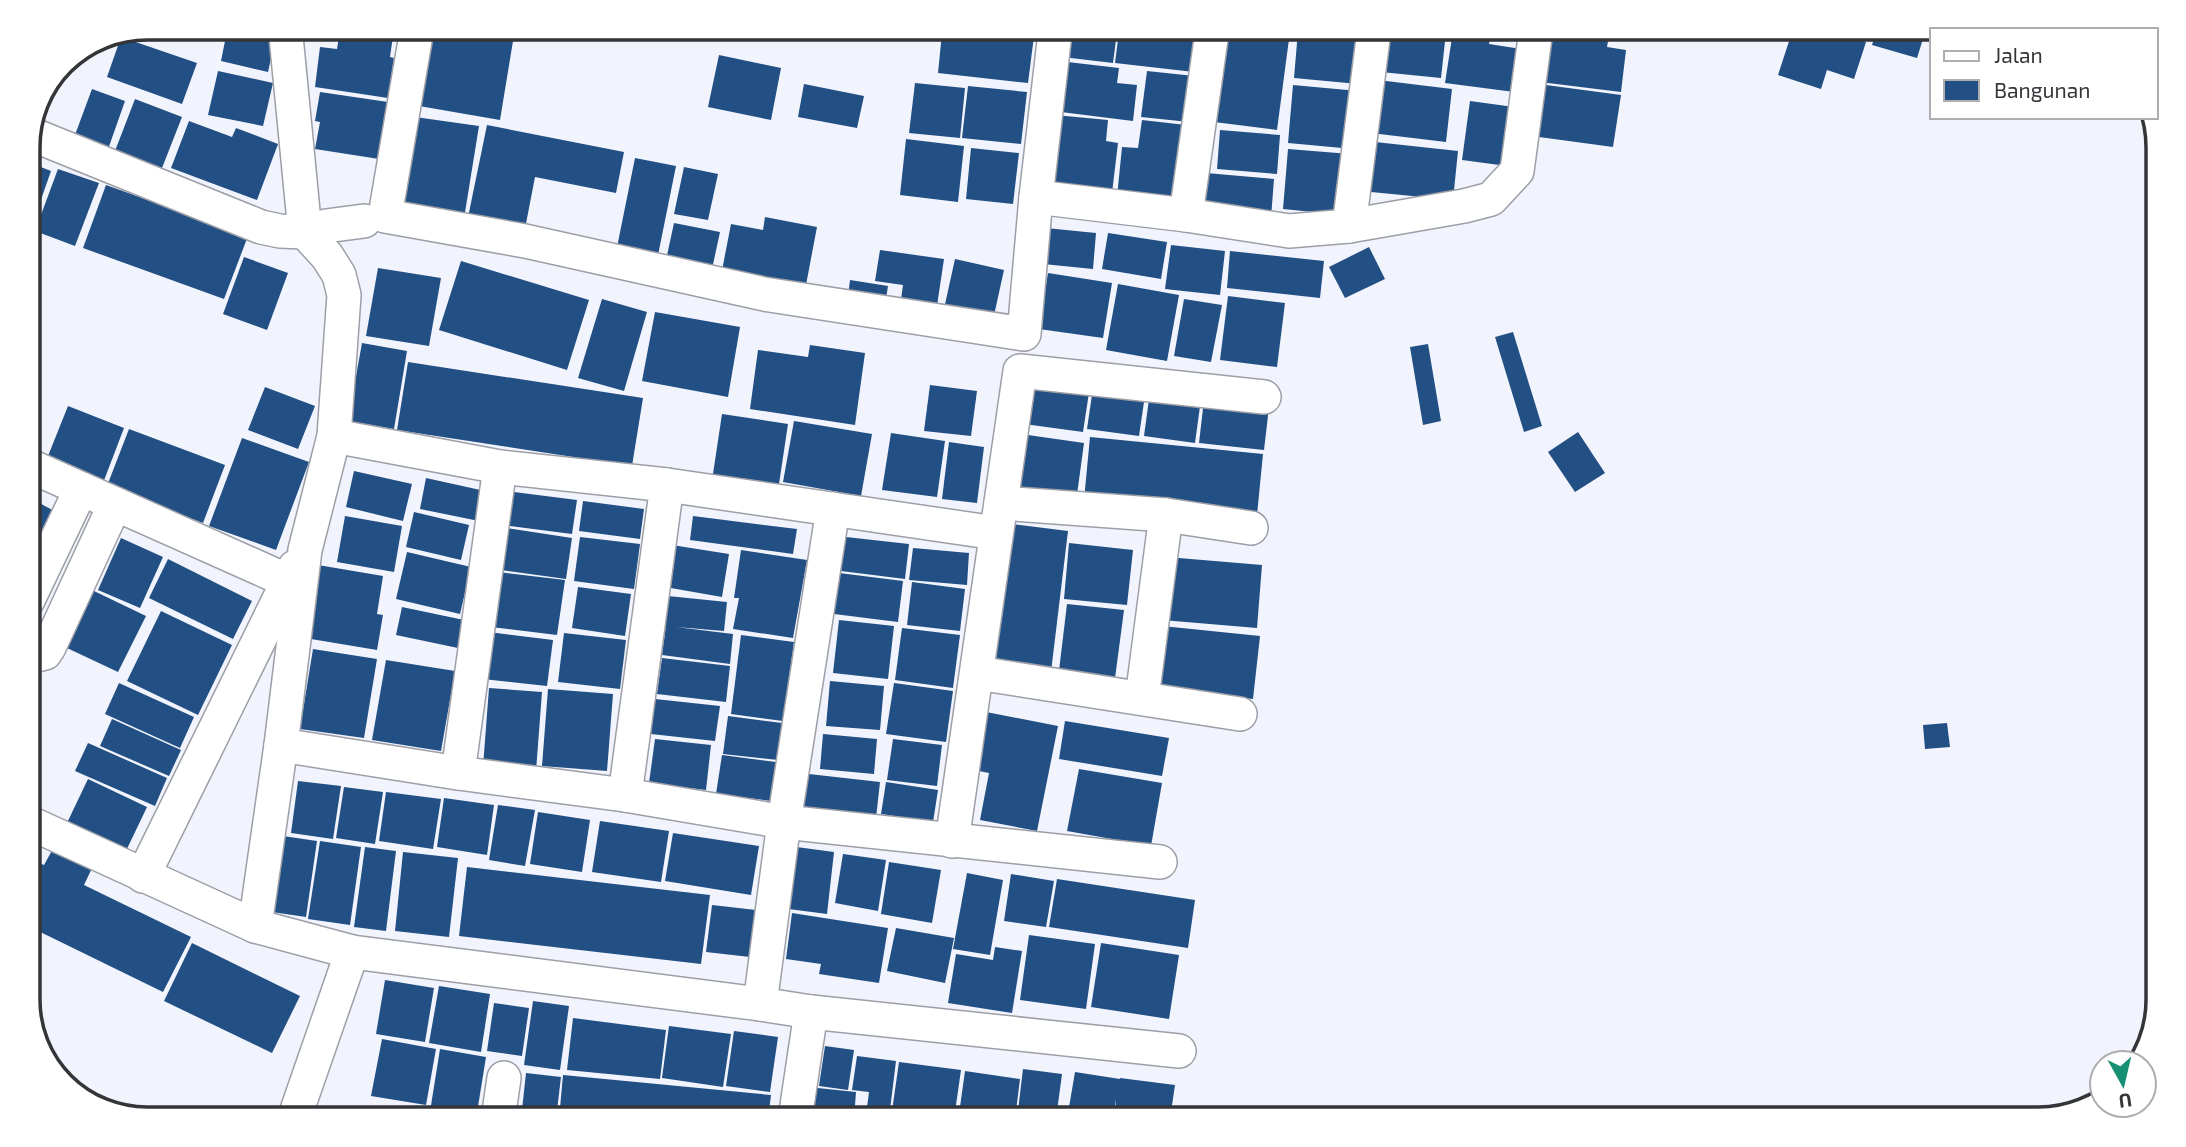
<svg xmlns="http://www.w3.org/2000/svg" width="2186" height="1147" viewBox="0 0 2186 1147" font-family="'Exo 2',sans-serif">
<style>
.building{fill:#224f84}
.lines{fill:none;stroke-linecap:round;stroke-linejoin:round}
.minor-casing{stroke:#9d9fa7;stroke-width:36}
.minor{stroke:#fff;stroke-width:33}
.rim{fill:none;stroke:#343539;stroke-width:3.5}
</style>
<rect width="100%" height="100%" fill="#f2f4fd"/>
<!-- building -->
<g class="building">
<polygon points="1793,29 1825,29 1866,42 1854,79 1827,70 1821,89 1778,75"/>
<polygon points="1838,29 1874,29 1870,39"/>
<polygon points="1877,29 1926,29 1917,58 1872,45"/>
<polygon points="1547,30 1610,30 1607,47 1626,50 1621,92 1540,82"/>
<polygon points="1298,31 1363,31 1358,84 1294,78"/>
<polygon points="1385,31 1446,32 1441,78 1381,72"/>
<polygon points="1453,31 1491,31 1489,44 1528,50 1522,93 1445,83"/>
<polygon points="1117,32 1113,63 1054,56 1057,33"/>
<polygon points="1119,32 1199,32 1194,72 1115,63"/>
<polygon points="1226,32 1289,39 1277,130 1214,122"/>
<polygon points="942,33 1007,33 1034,36 1028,83 938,73"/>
<polygon points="431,35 514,35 500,120 419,106"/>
<polygon points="226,36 276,36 268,72 221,61"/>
<polygon points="339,36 393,36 390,57 394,58 388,98 315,87 320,47 337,49"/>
<polygon points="121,37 197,63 182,104 107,77"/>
<polygon points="719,55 781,68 771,120 708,107"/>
<polygon points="1059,61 1119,68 1117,83 1137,85 1133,121 1053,111"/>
<polygon points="218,71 273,83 263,126 208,115"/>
<polygon points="1147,71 1194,76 1189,122 1141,117"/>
<polygon points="1378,80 1452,89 1446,142 1371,133"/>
<polygon points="915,83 965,88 960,138 909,133"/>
<polygon points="804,84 864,96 857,128 798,117"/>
<polygon points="1293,85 1358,91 1353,149 1288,143"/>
<polygon points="1546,85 1621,95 1613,147 1539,137"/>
<polygon points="968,86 1027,92 1021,144 962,138"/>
<polygon points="92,89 125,101 106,155 72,143"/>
<polygon points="320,92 388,102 379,159 315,149 320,122 315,121"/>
<polygon points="135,99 182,117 162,168 115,151"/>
<polygon points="1470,101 1514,107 1507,166 1462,160"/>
<polygon points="1055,115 1108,120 1106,141 1118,143 1112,193 1046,186"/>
<polygon points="415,117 479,126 461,237 397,227"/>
<polygon points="1142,120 1186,125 1177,204 1117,197 1122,147 1138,148"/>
<polygon points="189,121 232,137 236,128 278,144 257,200 171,168"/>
<polygon points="487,125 624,152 616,193 535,177 523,239 466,227"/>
<polygon points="1220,130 1280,135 1277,174 1217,169"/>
<polygon points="906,139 964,146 958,202 900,195"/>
<polygon points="1366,141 1458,151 1453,200 1361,191"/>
<polygon points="971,148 1019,153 1013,204 966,199"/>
<polygon points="1288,149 1350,154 1344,215 1283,209"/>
<polygon points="635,158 676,166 654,275 613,267"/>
<polygon points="28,162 51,171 29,234 28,234"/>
<polygon points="684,167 718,174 708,220 674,214"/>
<polygon points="58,169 99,183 75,246 35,231"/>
<polygon points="1206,173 1274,179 1271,218 1201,212"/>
<polygon points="106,185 248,236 224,299 83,248"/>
<polygon points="765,217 817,227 802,306 719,286 731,224 763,230"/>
<polygon points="674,223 720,232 709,283 663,274"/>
<polygon points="1046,228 1096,233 1093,269 1043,264"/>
<polygon points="1108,233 1167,242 1161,279 1102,269"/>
<polygon points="1171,245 1225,251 1220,295 1165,289"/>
<polygon points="1369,247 1385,279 1345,298 1329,267"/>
<polygon points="880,250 944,259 935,319 899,314 903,285 875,281"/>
<polygon points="1230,251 1324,261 1320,298 1227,288"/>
<polygon points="244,257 288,273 267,330 223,314"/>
<polygon points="955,259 1004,270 991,329 942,318"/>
<polygon points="461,261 589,300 567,370 439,330"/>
<polygon points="378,268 441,278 429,346 366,336"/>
<polygon points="1048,273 1112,283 1103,338 1039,329"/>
<polygon points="850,280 888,286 883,317 846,311"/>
<polygon points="1118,284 1179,295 1167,361 1106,350"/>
<polygon points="1228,296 1285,303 1277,367 1220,360"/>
<polygon points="602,299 647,312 624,391 578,378"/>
<polygon points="1184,299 1222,305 1211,362 1174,356"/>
<polygon points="655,312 740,327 728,397 642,381"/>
<polygon points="1513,332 1542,426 1524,432 1495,337"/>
<polygon points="362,343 407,351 394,429 348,421"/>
<polygon points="1428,344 1441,421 1423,425 1410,347"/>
<polygon points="810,345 865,353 855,425 750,409 758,350 808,357"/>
<polygon points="408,362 643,398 632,466 397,430"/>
<polygon points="1024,377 1090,386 1083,432 1017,423"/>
<polygon points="930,385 977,391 971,436 924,431"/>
<polygon points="265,387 315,406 298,449 248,430"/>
<polygon points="1093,388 1145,395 1139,436 1087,429"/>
<polygon points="1150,392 1201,399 1195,443 1144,436"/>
<polygon points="1204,400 1269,407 1264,450 1199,443"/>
<polygon points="68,406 124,428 103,483 46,461"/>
<polygon points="722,414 788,424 779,484 713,474"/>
<polygon points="794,421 872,434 861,496 783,482"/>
<polygon points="129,429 225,465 203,523 107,486"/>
<polygon points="1578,432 1605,473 1575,492 1548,452"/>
<polygon points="891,433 945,441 937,497 882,490"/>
<polygon points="1021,434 1084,443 1076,502 1013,493"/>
<polygon points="1090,437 1263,454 1257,515 1084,500"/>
<polygon points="242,438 309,462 276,550 209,526"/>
<polygon points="949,442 984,447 977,503 942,499"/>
<polygon points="354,471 412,484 403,521 346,507"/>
<polygon points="426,478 485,491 479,521 420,509"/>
<polygon points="507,491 577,500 572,534 502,525"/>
<polygon points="28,497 60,514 28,564"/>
<polygon points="583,501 644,509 640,539 579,531"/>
<polygon points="414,512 469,525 461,560 406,547"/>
<polygon points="345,516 402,526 394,572 337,562"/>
<polygon points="693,516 797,529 793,554 690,540"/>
<polygon points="1005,523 1068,531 1051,672 987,665"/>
<polygon points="507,528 572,538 566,579 501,570"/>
<polygon points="580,537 640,544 634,589 574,581"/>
<polygon points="846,537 909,544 905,579 841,571"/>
<polygon points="121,538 163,557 140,608 98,590"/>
<polygon points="1069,543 1133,550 1127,605 1064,599"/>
<polygon points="672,545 729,554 722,597 665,587"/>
<polygon points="913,548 969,553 967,585 909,580"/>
<polygon points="741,550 807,560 793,638 733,629 739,598 734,598"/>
<polygon points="407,552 471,567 460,614 396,599"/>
<polygon points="1167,557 1262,565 1257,628 1162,620"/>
<polygon points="168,559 252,601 233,639 149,598"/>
<polygon points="318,565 383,576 377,614 383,615 377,650 305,638"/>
<polygon points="498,572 565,580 557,635 491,627"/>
<polygon points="839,573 903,581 898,622 834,614"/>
<polygon points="912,582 965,589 960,631 907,625"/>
<polygon points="578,587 631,594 625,636 572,628"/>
<polygon points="94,591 146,616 118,672 67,648"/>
<polygon points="658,595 727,602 724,631 676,627 733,634 730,664 662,655 666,625 655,624"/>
<polygon points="1067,604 1124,610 1114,686 1058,679"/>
<polygon points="402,607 464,620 458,648 396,635"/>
<polygon points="161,611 232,645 198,715 127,681"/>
<polygon points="839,620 894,626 888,679 833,673"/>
<polygon points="1162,626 1260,636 1253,699 1155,689"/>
<polygon points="902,628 960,635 953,688 895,680"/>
<polygon points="489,632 553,640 547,686 483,679"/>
<polygon points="564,633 626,640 620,689 558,682"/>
<polygon points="741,635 794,642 783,721 731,714"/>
<polygon points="313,649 377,659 364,738 300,729"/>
<polygon points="662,658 730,666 726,702 657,694"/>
<polygon points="386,660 455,671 441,751 372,740"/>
<polygon points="830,681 884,686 880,730 826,726"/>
<polygon points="119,683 194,717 180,748 105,714"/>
<polygon points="894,683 953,691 946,742 886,734"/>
<polygon points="489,688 542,692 536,771 483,767"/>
<polygon points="548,689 613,694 607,771 542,766"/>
<polygon points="655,699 720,706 715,741 651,734"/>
<polygon points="976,710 1058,726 1037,831 980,820 989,773 964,768"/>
<polygon points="728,716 782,723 778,760 723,754"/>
<polygon points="112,719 181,750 169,776 100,746"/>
<polygon points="1065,721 1169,738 1162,776 1059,759"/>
<polygon points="1947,723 1950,747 1925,749 1923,725"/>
<polygon points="823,734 877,739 874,774 820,769"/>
<polygon points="655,739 711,745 706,790 649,783"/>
<polygon points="893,739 942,745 937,786 887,780"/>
<polygon points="88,743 167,778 155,806 75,771"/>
<polygon points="722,755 776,762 771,801 716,794"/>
<polygon points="1079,769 1162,783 1151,846 1067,831"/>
<polygon points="800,773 880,782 876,818 796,809"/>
<polygon points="88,779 147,807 125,853 66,825"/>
<polygon points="298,781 341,786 333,839 291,833"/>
<polygon points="886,782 938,790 933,822 881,814"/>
<polygon points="344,787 383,792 375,844 336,838"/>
<polygon points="386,792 441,799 433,849 379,841"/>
<polygon points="444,798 494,805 487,855 437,847"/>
<polygon points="498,805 535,810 525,866 489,860"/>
<polygon points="538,812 590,820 582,872 530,864"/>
<polygon points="600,821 669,831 661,882 592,872"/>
<polygon points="673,833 759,846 751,895 665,881"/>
<polygon points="283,836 317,841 306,917 272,912"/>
<polygon points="320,841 361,847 350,925 308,919"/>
<polygon points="55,845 94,864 84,885 191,937 163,992 28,926 28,885 39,863 44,865"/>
<polygon points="789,846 834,852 827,914 781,908"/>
<polygon points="365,847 396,851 386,931 354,927"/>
<polygon points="403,852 458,858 449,937 395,931"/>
<polygon points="843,854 886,860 878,911 835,903"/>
<polygon points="889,862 941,870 932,923 881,914"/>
<polygon points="467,867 710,895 701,964 459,936"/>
<polygon points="967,873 1003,880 990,955 953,949"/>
<polygon points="1011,874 1054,881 1046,927 1004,921"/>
<polygon points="1057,879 1195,900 1188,948 1049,927"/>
<polygon points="712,905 756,910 750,957 706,952"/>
<polygon points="792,913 888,928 879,983 819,974 821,964 786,959"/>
<polygon points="896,928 954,938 945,983 887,971"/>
<polygon points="1029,935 1095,944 1086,1009 1020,1000"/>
<polygon points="192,943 300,996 272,1053 164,1001"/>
<polygon points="1101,943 1179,955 1169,1019 1091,1007"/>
<polygon points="995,947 1022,951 1012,1013 948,1003 956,954 993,960"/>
<polygon points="385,980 434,988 425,1042 376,1034"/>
<polygon points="439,986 490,994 481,1052 429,1043"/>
<polygon points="533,1001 569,1006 560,1070 524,1065"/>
<polygon points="494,1003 529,1008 522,1056 487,1051"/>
<polygon points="573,1018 666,1030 660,1079 567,1070"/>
<polygon points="669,1026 731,1034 723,1087 662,1078"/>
<polygon points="734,1031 778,1037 770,1092 726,1086"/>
<polygon points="382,1039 436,1049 426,1105 371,1096"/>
<polygon points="825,1046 854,1050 848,1090 819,1086"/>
<polygon points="440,1049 486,1057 476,1119 429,1118"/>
<polygon points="857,1056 896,1061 889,1118 866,1115 869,1092 852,1090"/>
<polygon points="899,1062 961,1070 954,1119 892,1111"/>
<polygon points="1023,1069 1062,1074 1056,1119 1017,1119"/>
<polygon points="965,1071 1020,1079 1015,1119 980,1119 981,1117 959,1114"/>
<polygon points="1075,1072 1120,1079 1120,1078 1175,1085 1170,1119 1115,1119 1116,1099 1113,1119 1067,1119"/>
<polygon points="526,1073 561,1077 556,1119 521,1119"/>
<polygon points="563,1075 771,1095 768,1119 559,1119"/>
<polygon points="808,1087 856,1092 854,1119 820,1119 821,1114 806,1113"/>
</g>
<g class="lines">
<!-- minor casing -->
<g class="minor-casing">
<g id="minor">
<polyline points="416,35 385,216 525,241 764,294 1024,334 1036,197 1055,33"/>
<polyline points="31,134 261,227 280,231 305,232 326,226 364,221"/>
<polyline points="1036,197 1186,215 1289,231 1349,226 1464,206 1491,199 1517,171 1536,30"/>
<polyline points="1186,215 1212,32"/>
<polyline points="1349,226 1374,31"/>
<polyline points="334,436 500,467 667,485 996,533"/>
<polyline points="28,465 288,581"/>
<polyline points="1001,503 1166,515 1251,528"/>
<polyline points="28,600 81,489"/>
<polyline points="28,651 37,655 45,653 49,647 115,504"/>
<polyline points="977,673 1240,714"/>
<polyline points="1142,698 1166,515"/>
<polyline points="281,745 458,773 625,795 784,822 1160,862"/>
<polyline points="458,773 500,467"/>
<polyline points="625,795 667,485"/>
<polyline points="28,822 255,926 352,952 760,1004 811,1012 1179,1051"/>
<polyline points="952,841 1020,371 1264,397"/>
<polyline points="143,876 295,567"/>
<polyline points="255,926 281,745 305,550 334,436 344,295 339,275 327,256 305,232 286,36"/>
<polyline points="760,1004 784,822 833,509"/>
<polyline points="294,1119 352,952"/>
<polyline points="498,1119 504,1078"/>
<polyline points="795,1119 811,1012"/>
</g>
</g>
<!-- minor -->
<use href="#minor" class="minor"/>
</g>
<!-- crop -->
<path d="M0 0H2186V1147H0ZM147 40H2039A107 107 0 0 1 2146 147V1000A107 107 0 0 1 2039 1107H147A107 107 0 0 1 40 1000V147A107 107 0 0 1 147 40Z" fill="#fff" fill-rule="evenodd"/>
<path class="rim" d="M147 40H2039A107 107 0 0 1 2146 147V1000A107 107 0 0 1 2039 1107H147A107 107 0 0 1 40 1000V147A107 107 0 0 1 147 40Z"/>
<!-- legend -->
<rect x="1930" y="28" width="228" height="91" fill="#ffffff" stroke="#aeaeb0" stroke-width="2"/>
<rect x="1944" y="51" width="35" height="10" fill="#ffffff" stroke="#aeaeb0" stroke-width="2"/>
<text x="1994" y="63" font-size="21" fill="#343539">Jalan</text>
<rect x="1944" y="80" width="35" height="21" fill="#224f84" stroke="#aeaeb0" stroke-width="2"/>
<text x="1994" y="98" font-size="21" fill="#343539">Bangunan</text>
<!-- north arrow -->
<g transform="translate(2123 1084) rotate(172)"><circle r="33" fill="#ffffff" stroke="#aeaeb0" stroke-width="2"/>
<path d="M0-5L12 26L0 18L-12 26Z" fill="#168f73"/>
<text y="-10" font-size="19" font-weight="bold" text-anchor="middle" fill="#343539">U</text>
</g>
</svg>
